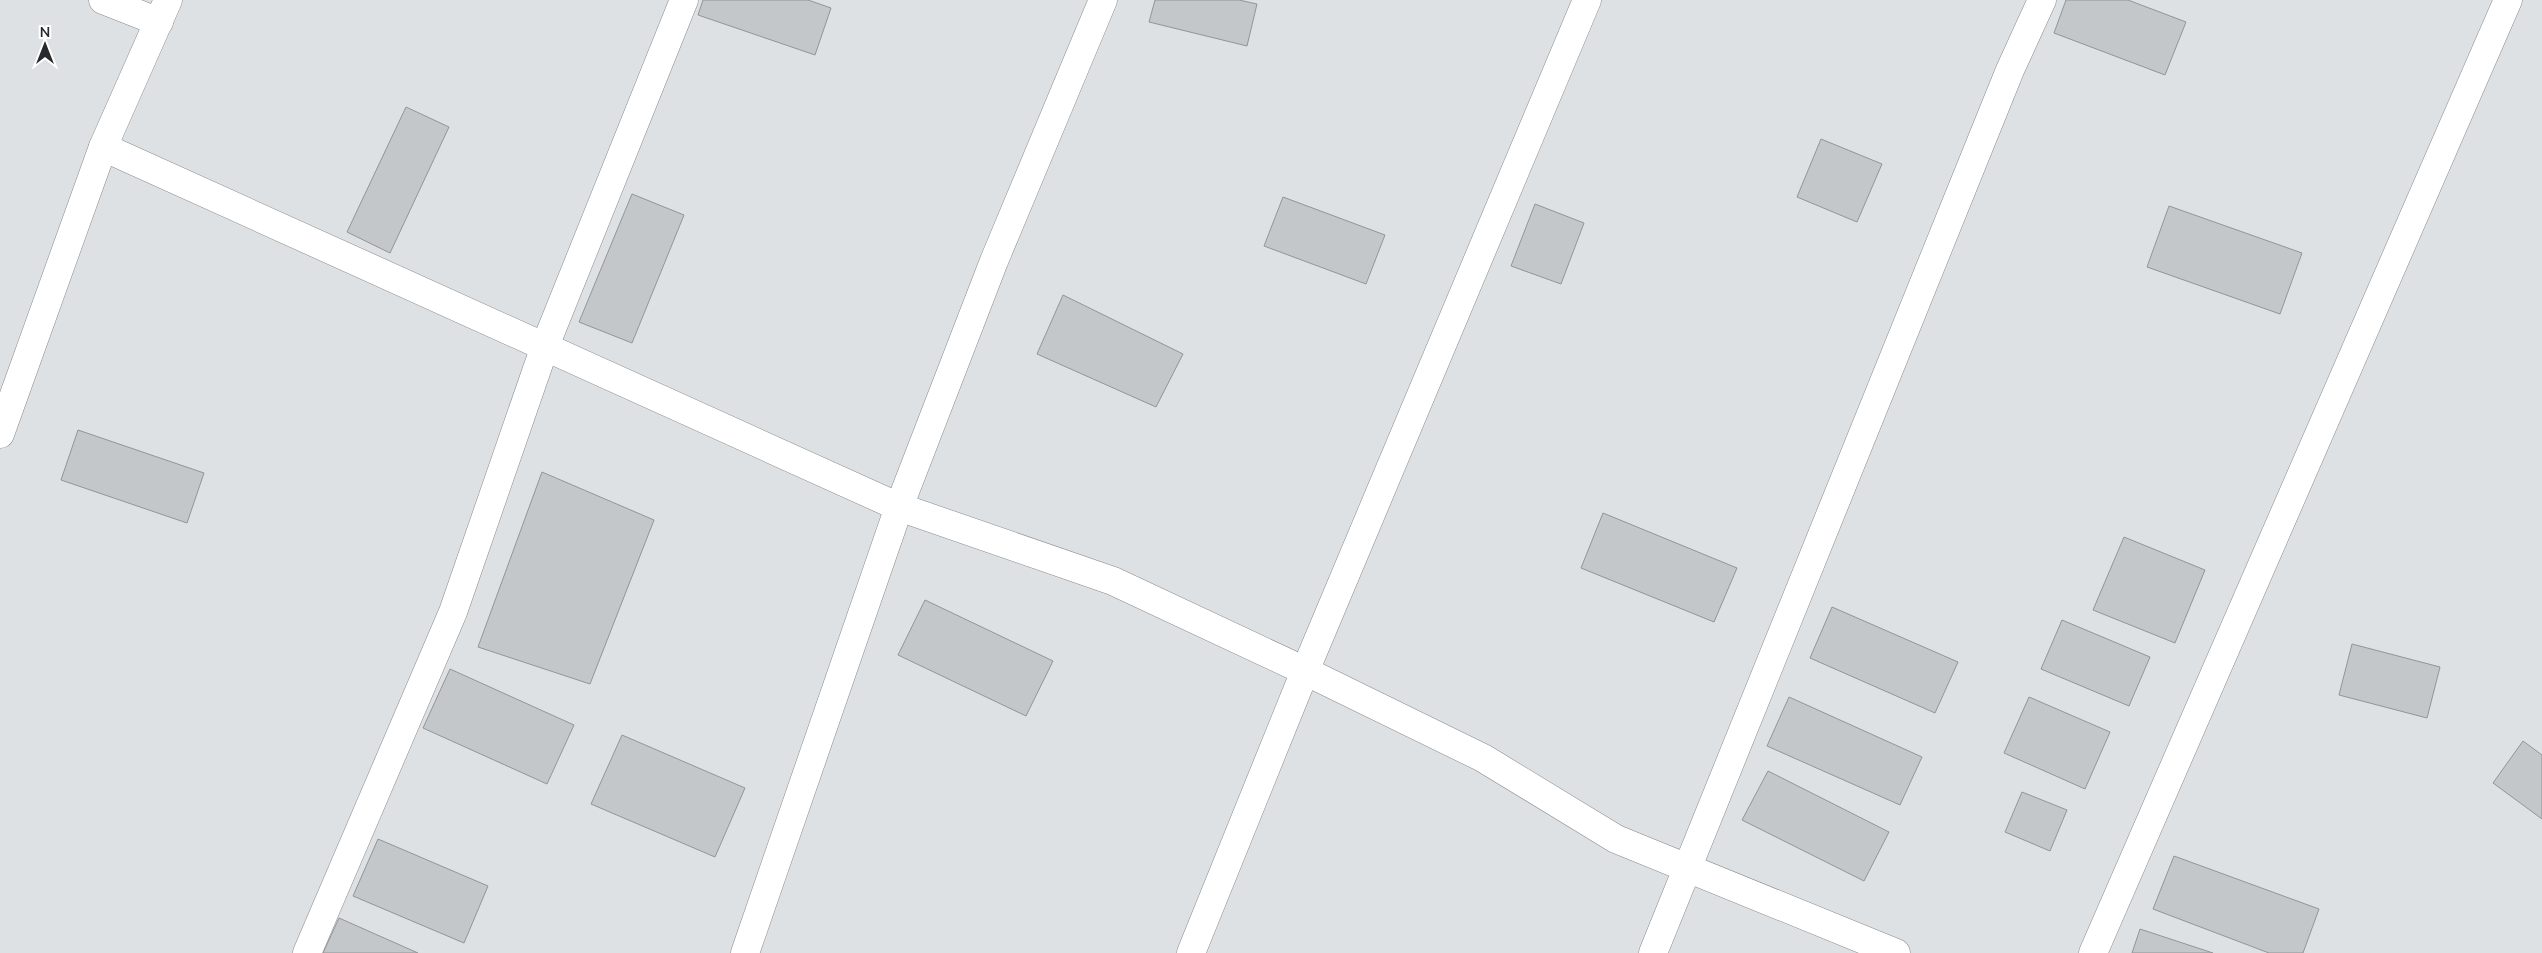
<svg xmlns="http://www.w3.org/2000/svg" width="2542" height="953" viewBox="0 0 2542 953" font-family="'Nunito Sans',sans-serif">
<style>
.building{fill:#c4c7ca;stroke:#929598}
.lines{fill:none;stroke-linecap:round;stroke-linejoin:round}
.minor-casing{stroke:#888c8e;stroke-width:29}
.minor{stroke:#fff;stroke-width:28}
</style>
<rect width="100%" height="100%" fill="#dde1e4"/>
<!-- building -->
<g class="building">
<polygon points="703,0 808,0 831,8 815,55 698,15"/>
<polygon points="1155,0 1239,0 1257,4 1247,46 1149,22"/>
<polygon points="2066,0 2128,0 2186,22 2165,75 2054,33"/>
<polygon points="406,107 449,127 390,253 347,232"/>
<polygon points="1821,139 1882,164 1857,222 1797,197"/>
<polygon points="632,194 684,215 632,343 579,322"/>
<polygon points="1283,197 1385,235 1366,284 1264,246"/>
<polygon points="1535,204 1584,223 1561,284 1511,266"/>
<polygon points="2169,206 2302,253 2280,314 2147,267"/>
<polygon points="1063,295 1183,354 1156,407 1037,354"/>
<polygon points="78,430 204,473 187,523 61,480"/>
<polygon points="542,472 654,520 590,684 478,647"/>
<polygon points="1603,513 1737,568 1714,622 1581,568"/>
<polygon points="2124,537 2205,570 2175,643 2093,610"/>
<polygon points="925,600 1053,661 1026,716 898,655"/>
<polygon points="1832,607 1958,662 1935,713 1810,658"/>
<polygon points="2062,620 2150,657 2129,706 2041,669"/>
<polygon points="2352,644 2440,667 2427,718 2339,695"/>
<polygon points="450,669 574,725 547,784 423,728"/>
<polygon points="1789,697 1922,757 1900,805 1767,746"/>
<polygon points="2029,697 2110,732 2085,789 2004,753"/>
<polygon points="622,735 745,788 715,857 591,804"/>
<polygon points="2523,741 2542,755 2542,819 2493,783"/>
<polygon points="1768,771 1889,832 1864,881 1742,820"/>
<polygon points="2022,792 2067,810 2050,851 2005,832"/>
<polygon points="378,839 488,886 464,943 353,896"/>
<polygon points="2174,856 2319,909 2303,953 2269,953 2153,909"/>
<polygon points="339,918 418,953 323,953"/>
<polygon points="2140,929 2213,953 2132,953"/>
</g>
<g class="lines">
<!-- minor casing -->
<g class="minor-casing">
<g id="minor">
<polyline points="103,0 159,22"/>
<polyline points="103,147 899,507 1113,581 1305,671 1483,758 1616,839 1896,953"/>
<polyline points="0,434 103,147 168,0"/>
<polyline points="307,953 453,612 545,346 684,0"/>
<polyline points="745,953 899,507 994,261 1103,0"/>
<polyline points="1191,953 1305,671 1587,0"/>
<polyline points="1653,953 2010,70 2042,0"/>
<polyline points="2093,953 2508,0"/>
</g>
</g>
<!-- minor -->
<use href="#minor" class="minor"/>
</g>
<!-- north arrow -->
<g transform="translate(45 45)" stroke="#ffffff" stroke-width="4" paint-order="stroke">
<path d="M0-4L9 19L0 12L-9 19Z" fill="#28292b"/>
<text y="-8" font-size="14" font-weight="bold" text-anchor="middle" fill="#28292b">N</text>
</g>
</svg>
